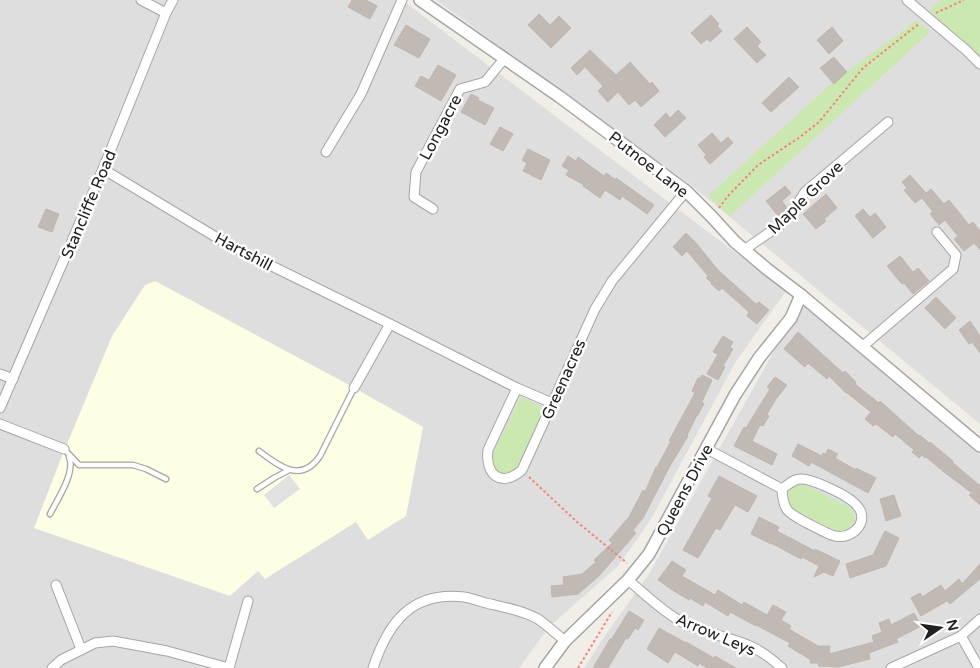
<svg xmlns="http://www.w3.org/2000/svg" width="980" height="668" viewBox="0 0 980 668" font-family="'Varela Round',sans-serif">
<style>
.residential{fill:#dfdede}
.education{fill:#fefee4}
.grass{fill:#cce8b1}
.parking{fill:#e1e1e1}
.building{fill:#c1bab4;stroke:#c2b5ab}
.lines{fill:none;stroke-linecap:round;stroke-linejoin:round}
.service-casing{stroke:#a5a5a5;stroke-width:7}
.minor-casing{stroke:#a5a5a5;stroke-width:11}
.tertiary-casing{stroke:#a5a5a5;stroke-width:14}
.path{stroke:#f38476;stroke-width:2;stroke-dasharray:2.5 2.5;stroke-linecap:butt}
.service{stroke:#fff;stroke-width:4.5}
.minor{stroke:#fff;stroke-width:9}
.tertiary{stroke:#fff;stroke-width:11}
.labels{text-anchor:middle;stroke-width:5;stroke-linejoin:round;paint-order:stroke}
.street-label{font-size:16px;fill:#212121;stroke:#fff}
</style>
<rect width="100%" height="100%" fill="#f1eee8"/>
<!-- residential -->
<g class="residential">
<polygon points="0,0 402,0 786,291 735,363 650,521 618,566 549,627 519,668 0,668"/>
<polygon points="436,0 980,0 980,424 691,185"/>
<polygon points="801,303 980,455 980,668 584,668 602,640 649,574"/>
</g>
<!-- education -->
<polygon class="education" points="155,281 351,386 423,427 406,516 368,540 356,522 265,579 258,571 230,596 34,528 60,461 112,336 145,285"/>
<!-- grass -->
<g class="grass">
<polygon points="941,0 980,0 980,55 929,11"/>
<polygon points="917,20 930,32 730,216 708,196 833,82"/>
<path d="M521,397L545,408L519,466C512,473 507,474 497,472L493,465L492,456Z"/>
<polygon points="802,484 846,505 853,511 855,520 849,529 835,531 794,510 788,500 790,489"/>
</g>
<!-- parking -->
<polygon class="parking" points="289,475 300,489 274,508 264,495"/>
<!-- building -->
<g class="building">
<polygon points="352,0 366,0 377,6 370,19 348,7"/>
<polygon points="539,14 550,25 559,16 571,28 551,48 528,25"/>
<polygon points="711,15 719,24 717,26 722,31 710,42 707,39 701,44 691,33"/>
<polygon points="406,25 430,39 419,58 394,45"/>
<polygon points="747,27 761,42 757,46 766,55 757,63 734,39"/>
<polygon points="832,27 843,41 829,54 817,40"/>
<polygon points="590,50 616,75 630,62 650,84 652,82 659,91 641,107 635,100 629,105 618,92 608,102 598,91 603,86 585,67 577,75 571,68"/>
<polygon points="834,57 847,72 834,84 820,68"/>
<polygon points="438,65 456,75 441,101 415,86 421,76 429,80"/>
<polygon points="789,77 799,87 771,112 762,103"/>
<polygon points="471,94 479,98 478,100 494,108 485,125 461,112"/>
<polygon points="678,110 686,118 665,137 654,125 666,113 670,118"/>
<polygon points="500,127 513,134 503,151 490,144"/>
<polygon points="712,133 721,143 728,137 733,143 710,164 704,157 706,155 698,145"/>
<polygon points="528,149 550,160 541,180 523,171 527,163 522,160"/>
<polygon points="568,156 576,161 578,157 604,176 606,173 616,180 616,178 654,205 647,214 622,196 620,200 605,190 600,198 583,186 584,185 566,175 569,170 562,166"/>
<polygon points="910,175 926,193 931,189 944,204 949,200 969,225 973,222 980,231 980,250 974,243 964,251 954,239 958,236 945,220 939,225 930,214 933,212 922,198 915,203 904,190 907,188 902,182"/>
<polygon points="785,186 791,193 782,201 787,208 779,217 766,201"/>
<polygon points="826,194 837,208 824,219 826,221 816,229 803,214"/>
<polygon points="46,209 59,214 52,232 38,227"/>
<polygon points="863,209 870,217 875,213 886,227 873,238 855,216"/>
<polygon points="686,233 696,243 718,270 756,304 759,302 769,310 757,324 747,316 749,312 722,288 719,291 711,284 712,283 706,278 708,276 687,251 682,256 673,247"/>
<polygon points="900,256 913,272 918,268 929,281 913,294 904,283 902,284 887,266"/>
<polygon points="936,297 956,318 945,329 925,308"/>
<polygon points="970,321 980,336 980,353 972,342 969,344 959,330"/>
<polygon points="798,332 843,373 845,371 856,382 855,384 879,403 880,401 919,436 920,435 929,443 930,442 953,461 952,462 979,485 980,484 980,505 969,495 972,493 944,472 926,457 925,458 922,455 919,458 912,452 914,450 895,434 893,437 876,424 873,426 865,419 871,412 846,392 846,393 829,376 827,379 808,363 805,367 784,349"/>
<polygon points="723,336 733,342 730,347 733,349 723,366 725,367 718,380 707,374 718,354 713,352"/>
<polygon points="702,375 712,380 702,402 704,404 697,416 697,415 687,435 688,436 670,466 643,518 633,530 636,533 599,576 578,594 552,597 551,586 564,585 563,577 582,574 596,562 594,560 612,543 609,540 629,517 643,490 645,492 656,467 657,467 671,441 669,441 695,393 692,391 698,378 700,378"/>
<polygon points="775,377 787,385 776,399 767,414 769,416 763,426 760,425 752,441 777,454 772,465 734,446 744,427 746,428 770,389 767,387"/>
<polygon points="798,444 822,456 823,453 826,454 828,449 838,454 835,458 856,470 856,468 876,478 868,493 811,462 809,466 792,456"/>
<polygon points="719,476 757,496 748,512 735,505 720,530 716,528 698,558 683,550 712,498 708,496"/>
<polygon points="894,495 901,516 886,521 880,499"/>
<polygon points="759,517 779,527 777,531 815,551 815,549 840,561 833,576 824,572 814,577 819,566 802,557 801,559 771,543 771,544 751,534"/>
<polygon points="885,531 899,538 886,566 850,578 846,564 873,555"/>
<polygon points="672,561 686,570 682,576 715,595 718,590 742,605 744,602 767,615 773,605 786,612 781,620 791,626 789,629 818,646 830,646 829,654 874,642 872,636 882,632 879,623 889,619 891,625 914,613 921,626 896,639 898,642 869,653 870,659 838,667 819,666 818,663 810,663 811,660 788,646 790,643 756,625 756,626 730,612 728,616 705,602 703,606 690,598 689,600 674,591 658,580"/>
<polygon points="980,564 980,579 950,604 947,601 921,616 911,598 920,593 922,597 941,585 945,591 959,579 962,584"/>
<polygon points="629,611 644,620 638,630 635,628 628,639 626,638 608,668 593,668 610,639 611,640"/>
<polygon points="659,628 686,643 686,642 714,658 715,656 736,668 707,668 699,663 698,666 675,652 668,663 647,649"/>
</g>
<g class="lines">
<!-- service casing -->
<g class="service-casing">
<g id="service">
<polyline points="64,449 79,465 133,465 146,469 166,479"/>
<path d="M259,451C279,466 301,484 320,456L354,388"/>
<polyline points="257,489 274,478 289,470"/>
<path d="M50,514C57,500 76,472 69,457"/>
</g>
</g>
<!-- minor casing -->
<g class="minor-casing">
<g id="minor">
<polyline points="141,0 166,13"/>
<polyline points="907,0 966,50 980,64"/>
<polyline points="326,152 361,94 402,0"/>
<polyline points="103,169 229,245 390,324 517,388 552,403"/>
<polyline points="433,209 414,197 416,172 460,89 485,82 504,59"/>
<polyline points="744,250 780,225 793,211 805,192 888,122"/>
<polyline points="863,346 953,269 956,255 937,232"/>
<polyline points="0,374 13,379"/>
<polyline points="354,388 390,324"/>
<path d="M517,388L488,450C485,475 501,488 522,470L595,309L612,281L686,191"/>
<polyline points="0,408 103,169 166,13 173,0"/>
<polyline points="0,424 64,449"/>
<path d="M707,449L782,489C788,485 794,478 802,479C812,479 839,492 848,498C853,501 859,507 861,512C865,527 850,539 835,536C829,535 813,526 807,523C789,513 783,512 782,489"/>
<path d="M628,580C645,594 661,610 680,621C702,633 727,636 750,646C762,651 773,660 782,668"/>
<polyline points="56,585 81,649"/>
<polyline points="961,636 979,668"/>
<polyline points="52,668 61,660 95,643 113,641 167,651 229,668"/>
<polyline points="229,668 248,601"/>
<path d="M373,668C388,623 411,591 464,597C471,598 479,601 486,603C503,607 522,610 538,619C547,625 556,634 565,641"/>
<polyline points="891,668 961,636 980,619"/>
</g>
</g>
<!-- tertiary casing -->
<g class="tertiary-casing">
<g id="tertiary">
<polyline points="420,0 560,97 686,191 712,217 735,242 767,269 801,295 980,446"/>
<polyline points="545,668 565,641 628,580 649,554 735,395 759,358 791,318 801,295"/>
</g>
</g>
<!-- path -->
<g class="path">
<polyline points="936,13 964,0"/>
<polyline points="719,208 728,196 758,165 800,137 819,122 863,68 920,23"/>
<polyline points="529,477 576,521 627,563"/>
<polyline points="578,668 612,612"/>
</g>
<!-- service -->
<use href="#service" class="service"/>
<!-- minor -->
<use href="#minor" class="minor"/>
<!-- tertiary -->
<use href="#tertiary" class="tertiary"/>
</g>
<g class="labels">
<!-- street labels -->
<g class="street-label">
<text transform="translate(440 127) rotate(-62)" y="6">Longacre</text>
<text transform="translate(649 164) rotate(38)" y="6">Putnoe Lane</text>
<text transform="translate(805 197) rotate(-44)" y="6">Maple Grove</text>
<text transform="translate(88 204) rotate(-67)" y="6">Stancliffe Road</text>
<text transform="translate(244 251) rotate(28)" y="6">Hartshill</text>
<text transform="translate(563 379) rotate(-66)" y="6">Greenacres</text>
<text transform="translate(684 490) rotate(-62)" y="6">Queens Drive</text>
<text transform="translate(716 634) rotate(23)" y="6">Arrow Leys</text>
</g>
</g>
<!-- north arrow -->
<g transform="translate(940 628) rotate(77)" stroke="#ffffff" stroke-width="4" paint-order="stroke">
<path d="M0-4L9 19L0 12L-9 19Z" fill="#212121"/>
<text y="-8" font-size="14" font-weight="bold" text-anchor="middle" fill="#212121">N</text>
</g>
</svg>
